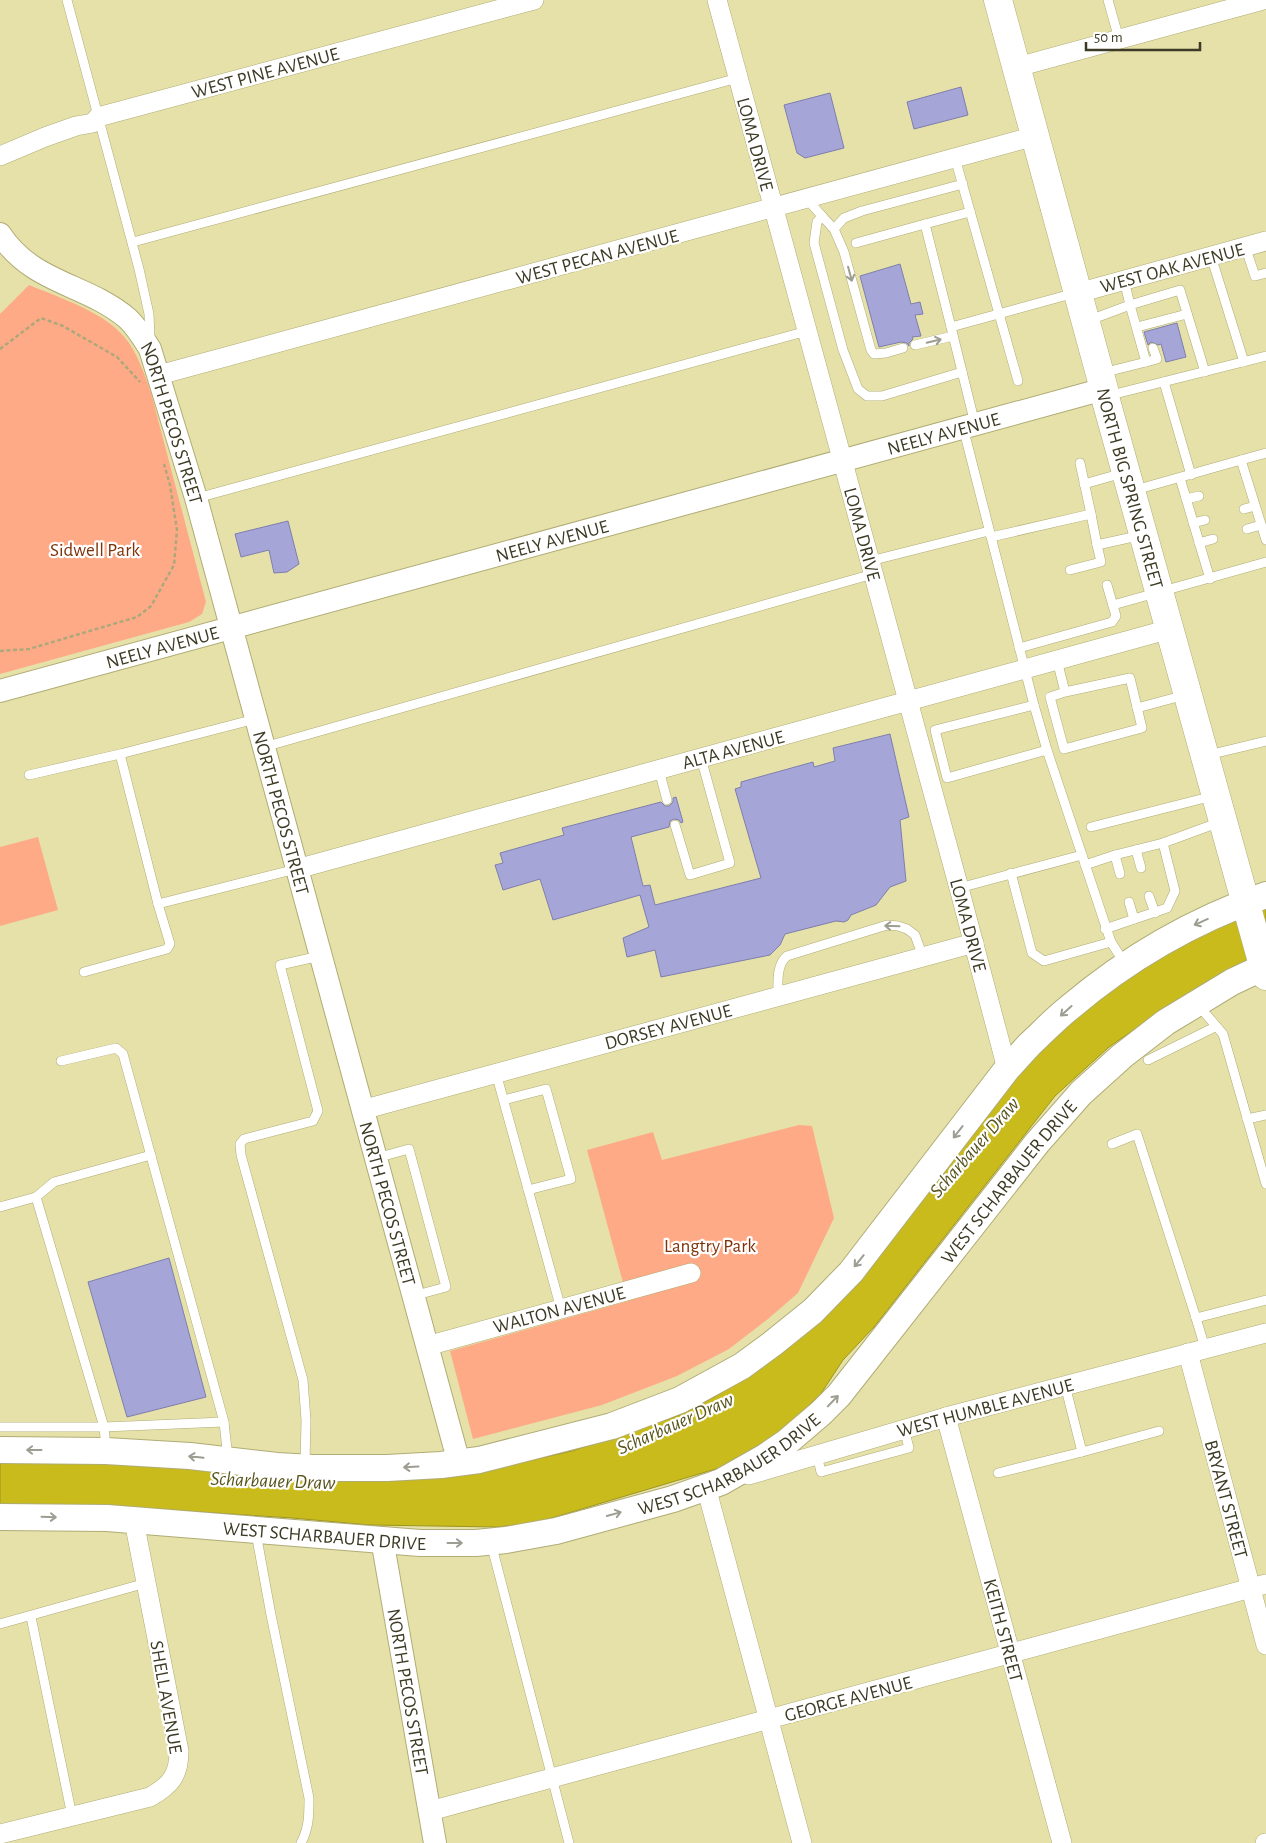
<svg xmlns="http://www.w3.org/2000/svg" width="1266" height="1843" viewBox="0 0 1266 1843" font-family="'Alegreya Sans',sans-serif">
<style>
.green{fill:#ffaa86}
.water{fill:#c8bb1b;stroke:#9e951e}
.building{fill:#a5a5d8;stroke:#7e7eae}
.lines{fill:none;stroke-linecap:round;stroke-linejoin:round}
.service-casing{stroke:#b0ac75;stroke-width:10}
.minor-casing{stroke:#b0ac75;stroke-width:20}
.tertiary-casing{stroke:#b0ac75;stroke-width:24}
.secondary-casing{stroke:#b0ac75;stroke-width:28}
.trunk-casing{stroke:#b0ac75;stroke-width:29}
.path{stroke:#aca87c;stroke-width:2.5;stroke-dasharray:4 2.5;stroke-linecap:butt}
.service{stroke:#fff;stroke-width:9}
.minor{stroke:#fff;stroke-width:19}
.tertiary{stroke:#fff;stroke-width:22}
.secondary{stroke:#fff;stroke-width:26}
.trunk{stroke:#fff;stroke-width:28}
.oneway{stroke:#9e9d92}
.labels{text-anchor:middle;stroke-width:4.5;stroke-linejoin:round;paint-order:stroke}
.street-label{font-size:19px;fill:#3d3b25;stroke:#fff}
.park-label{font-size:19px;fill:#7e340b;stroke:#fff}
.water-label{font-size:20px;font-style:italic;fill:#59541c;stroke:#fff}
</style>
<rect width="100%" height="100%" fill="#e5e1a9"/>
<!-- green -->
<g class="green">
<path d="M29,285C60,298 109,313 129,343C139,358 145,375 151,393L206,602L202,614L189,622L0,674V314Z"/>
<polygon points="38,837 58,910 0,926 0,847"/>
<polygon points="799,1125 812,1126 834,1218 798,1293 768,1319 729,1349 677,1376 602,1405 473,1439 450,1351 628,1301 587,1150 653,1132 662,1160"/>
</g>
<!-- water -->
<polygon class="water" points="1266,906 1266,951 1155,1015 1109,1047 1055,1096 874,1327 843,1360 820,1395 778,1434 719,1468 535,1523 497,1527 370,1525 292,1518 169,1510 91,1506 0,1504 0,1462 101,1461 329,1479 407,1480 451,1475 505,1466 572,1451 680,1415 716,1396 754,1369 1011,1077 1085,1007 1170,950"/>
<!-- building -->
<g class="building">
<polygon points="961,87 968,115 914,129 907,102"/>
<polygon points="830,93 844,148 805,158 797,153 784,105"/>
<polygon points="900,264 911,304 920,302 923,314 915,315 921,336 912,337 913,339 909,343 909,346 907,343 901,342 879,347 860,276"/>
<polygon points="1177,323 1186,357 1166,362 1161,344 1158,345 1151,342 1148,345 1144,332"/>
<polygon points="288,521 299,564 287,572 274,573 269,550 241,557 235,534"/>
<polygon points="890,734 909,817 900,820 906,881 890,887 876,905 851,915 848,920 844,922 836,921 785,934 780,945 770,955 661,977 655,950 627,957 623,938 649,927 640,895 553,920 540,879 503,890 495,865 503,863 500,853 564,835 562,828 661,802 665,806 669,806 673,802 673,798 676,797 683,822 681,823 679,820 674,819 670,821 669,827 631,837 643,886 650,885 655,905 761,878 735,789 741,787 741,782 813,762 814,767 835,761 833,748"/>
<polygon points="169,1258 206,1397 127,1417 88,1282"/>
</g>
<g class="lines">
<!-- service casing -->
<g class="service-casing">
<g id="service">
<polyline points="67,0 139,269 149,314 150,339"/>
<polyline points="1108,0 1119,39"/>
<polyline points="955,158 1018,381"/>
<polyline points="806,198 822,216 817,222 814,243 843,350 858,389 867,396 882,396 962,372"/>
<polyline points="970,212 925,224 951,327 1075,293"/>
<polyline points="821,215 834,229 844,252 871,350 874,354 886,353 903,348"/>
<polyline points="834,229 844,218 862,211 963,184"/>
<polyline points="133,242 738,78"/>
<polyline points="856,243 925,224"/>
<polyline points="1245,246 1255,276 1266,273"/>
<polyline points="1211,256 1244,362"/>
<polyline points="1087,321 1130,305 1124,280"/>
<polyline points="951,327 975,424"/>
<polyline points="1137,327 1187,314"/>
<polyline points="915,345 953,336"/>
<polyline points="1146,362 1157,359 1153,348"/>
<polyline points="1102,373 1146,362 1130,305 1180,290 1205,372"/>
<polyline points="1164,382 1191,475"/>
<polyline points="1107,396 1266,356"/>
<polyline points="963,427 1034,705 1047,750 1111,942"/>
<polyline points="1241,460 1266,453"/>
<polyline points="1080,463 1091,514"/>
<polyline points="1180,478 1210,579"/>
<polyline points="1084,484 1123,473"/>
<polyline points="1135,490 1241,460 1266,540"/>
<polyline points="197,498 807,331"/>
<polyline points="1186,499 1199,496"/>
<polyline points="1244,509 1255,506"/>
<polyline points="1193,523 1205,520"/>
<polyline points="1247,529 1261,525"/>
<polyline points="991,537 1091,514 1097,545 1142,535"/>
<polyline points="1199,543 1213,539"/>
<polyline points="870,561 989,531"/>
<polyline points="1070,570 1101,562 1097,545"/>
<polyline points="1113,605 1266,562"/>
<polyline points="1019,648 1112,622 1116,616 1107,585"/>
<polyline points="1057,660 1065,692 1050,697 1064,749 1142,728 1130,678 1065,692"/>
<polyline points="1034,705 935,730 947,778 1047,750"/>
<polyline points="1137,708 1185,695"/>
<polyline points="255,719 120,754 158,904 296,869"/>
<polyline points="264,747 873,574"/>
<polyline points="1208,755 1266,741"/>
<polyline points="659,770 667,800"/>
<polyline points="29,775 120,754"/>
<polyline points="675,825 690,875 730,863 701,758"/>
<polyline points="1091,827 1213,796"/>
<polyline points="1136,850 1141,868"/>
<polyline points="1115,855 1120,874"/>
<polyline points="1085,865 1115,855 1163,843 1220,822"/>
<polyline points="1011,873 1032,953 1044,961 1111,942 1125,964"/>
<polyline points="959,888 1082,855"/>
<polyline points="1149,896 1155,913"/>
<polyline points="1129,902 1134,919"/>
<polyline points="1105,929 1167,908 1175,891 1163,843"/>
<polyline points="84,972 167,949 170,944 158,904"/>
<path d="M778,996C778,983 776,965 787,956L887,925L898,926L907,929L915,935L923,957"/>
<polyline points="1198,1005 1223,1034 1266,1184"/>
<polyline points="1148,1060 1215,1027"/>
<polyline points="496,1073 561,1309"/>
<polyline points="504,1100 546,1089 571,1179 528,1190"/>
<polyline points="1247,1119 1266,1115"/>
<polyline points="1112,1144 1137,1134 1196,1318"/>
<polyline points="376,1158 409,1149 446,1287 413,1296"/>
<polyline points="36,1197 54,1182 151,1155"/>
<polyline points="0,1207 36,1197 104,1427 106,1448"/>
<polyline points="1205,1348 1196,1318 1266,1300"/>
<polyline points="1065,1385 1082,1452 1159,1431"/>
<polyline points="224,1422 228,1459"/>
<polyline points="0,1427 104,1427 224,1422 123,1054 116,1048 61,1061"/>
<polyline points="817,1455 821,1472 909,1448 904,1429"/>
<polyline points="305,1465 306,1420 303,1380 241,1155 240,1144 244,1139 313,1121 318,1111 280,965 320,956"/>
<polyline points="998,1473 1082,1452"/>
<path d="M256,1533L271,1615L309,1798C309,1815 309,1828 301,1843"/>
<polyline points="491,1543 569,1843"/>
<polyline points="31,1617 72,1816"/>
<polyline points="0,1624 146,1583"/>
</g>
</g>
<!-- minor casing -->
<g class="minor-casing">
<g id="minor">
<polyline points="717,0 959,888 1007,1069"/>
<polyline points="1017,67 1263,0"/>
<polyline points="0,156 45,137 76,126 93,123 98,117 534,0"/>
<polyline points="1078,293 1266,241"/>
<polyline points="159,375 1035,136"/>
<polyline points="297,869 1170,629"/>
<polyline points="362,1110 974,943"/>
<polyline points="427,1346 691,1273"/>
<polyline points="1188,1353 1266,1645"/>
<polyline points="946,1417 1062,1843"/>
<polyline points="749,1475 946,1417 1266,1333"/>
<polyline points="718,1484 706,1487 802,1843"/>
<polyline points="430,1811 1266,1584"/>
<path d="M0,1834L150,1797C171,1785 179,1775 179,1751L134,1521"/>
<polyline points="1265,1843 1266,1843"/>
</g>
</g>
<!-- tertiary casing -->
<g class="tertiary-casing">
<g id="tertiary">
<path id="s1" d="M0,234C33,284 85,283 127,318C137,327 143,338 150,349L196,498L459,1463"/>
<path id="s2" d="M0,691L1104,389"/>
<path id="s3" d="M382,1539L435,1843"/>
</g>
</g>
<!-- secondary casing -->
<g class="secondary-casing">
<g id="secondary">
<path d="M0,1450L106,1451L190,1456L277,1466L313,1468H387L441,1465L479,1460L612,1426L680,1400L742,1366L772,1344L813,1311L851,1272L1007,1069C1015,1061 1022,1052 1030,1044C1043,1032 1055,1019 1069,1008C1128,958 1194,920 1266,895"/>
<path id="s4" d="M0,1517L107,1518L420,1543H476L506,1540L556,1531L673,1499L721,1482L765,1457L787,1442L821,1413L839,1395L1037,1143L1081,1093L1122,1056L1166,1022L1232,982L1266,966"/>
</g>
</g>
<!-- trunk casing -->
<g class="trunk-casing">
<g id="trunk">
<path id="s5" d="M998,0L1104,389L1105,397L1266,976"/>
</g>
</g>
<!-- path -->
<g class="path">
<polyline points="0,349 41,318 63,326 117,357 140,382"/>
<polyline points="0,651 29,649 137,617 151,606 174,565 177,530 170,485 164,464"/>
</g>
<!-- service -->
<use href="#service" class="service"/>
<!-- minor -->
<use href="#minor" class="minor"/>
<!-- tertiary -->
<use href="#tertiary" class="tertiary"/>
<!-- secondary -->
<use href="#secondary" class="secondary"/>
<!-- trunk -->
<use href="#trunk" class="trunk"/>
</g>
<!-- one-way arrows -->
<defs><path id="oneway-shaft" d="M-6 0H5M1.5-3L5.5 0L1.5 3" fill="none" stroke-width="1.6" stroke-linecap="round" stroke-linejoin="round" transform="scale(1.25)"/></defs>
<g class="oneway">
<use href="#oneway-shaft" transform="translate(850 274) rotate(75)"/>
<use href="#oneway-shaft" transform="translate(934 341) rotate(-13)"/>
<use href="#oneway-shaft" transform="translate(1201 922) rotate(156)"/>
<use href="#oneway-shaft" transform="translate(892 926) rotate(-178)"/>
<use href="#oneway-shaft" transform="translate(1066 1011) rotate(138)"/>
<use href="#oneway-shaft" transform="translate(958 1132) rotate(128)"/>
<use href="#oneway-shaft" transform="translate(859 1261) rotate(129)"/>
<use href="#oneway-shaft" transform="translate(833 1401) rotate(-46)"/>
<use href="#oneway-shaft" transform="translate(34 1450) rotate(-180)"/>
<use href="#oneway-shaft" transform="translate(196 1457) rotate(-174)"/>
<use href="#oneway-shaft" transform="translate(411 1467) rotate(177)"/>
<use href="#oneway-shaft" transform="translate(614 1514) rotate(-15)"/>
<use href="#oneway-shaft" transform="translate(49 1517) rotate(2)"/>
<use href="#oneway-shaft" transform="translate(455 1543)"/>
</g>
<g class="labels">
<!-- street labels -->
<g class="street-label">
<text transform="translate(265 72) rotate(-15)" y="7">WEST PINE AVENUE</text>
<text transform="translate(756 144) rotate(75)" y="7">LOMA DRIVE</text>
<text transform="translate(597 256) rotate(-15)" y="7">WEST PECAN AVENUE</text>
<text transform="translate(1172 267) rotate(-15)" y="7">WEST OAK AVENUE</text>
<text dy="7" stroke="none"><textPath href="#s1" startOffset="270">NORTH PECOS STREET</textPath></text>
<text dy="7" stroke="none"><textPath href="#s2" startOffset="978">NEELY AVENUE</textPath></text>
<text dy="7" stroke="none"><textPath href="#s5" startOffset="506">NORTH BIG SPRING STREET</textPath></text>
<text transform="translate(863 534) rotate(75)" y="7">LOMA DRIVE</text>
<text dy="7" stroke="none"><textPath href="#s2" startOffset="572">NEELY AVENUE</textPath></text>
<text dy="7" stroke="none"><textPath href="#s2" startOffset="168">NEELY AVENUE</textPath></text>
<text transform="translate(733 749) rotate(-15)" y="7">ALTA AVENUE</text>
<text dy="7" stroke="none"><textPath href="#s1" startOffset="675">NORTH PECOS STREET</textPath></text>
<text transform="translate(969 925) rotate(75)" y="7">LOMA DRIVE</text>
<text transform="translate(668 1026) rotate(-15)" y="7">DORSEY AVENUE</text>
<text dy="7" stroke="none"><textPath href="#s4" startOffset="1150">WEST SCHARBAUER DRIVE</textPath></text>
<text dy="7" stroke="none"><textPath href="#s1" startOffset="1080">NORTH PECOS STREET</textPath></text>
<text transform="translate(559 1309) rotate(-15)" y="7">WALTON AVENUE</text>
<text transform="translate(985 1407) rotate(-15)" y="7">WEST HUMBLE AVENUE</text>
<text dy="7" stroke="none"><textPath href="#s4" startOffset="745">WEST SCHARBAUER DRIVE</textPath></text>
<text transform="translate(1227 1499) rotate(75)" y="7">BRYANT STREET</text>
<text dy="7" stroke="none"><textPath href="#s4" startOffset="325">WEST SCHARBAUER DRIVE</textPath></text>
<text transform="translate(1004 1630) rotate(75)" y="7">KEITH STREET</text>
<text dy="7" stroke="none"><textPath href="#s3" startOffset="155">NORTH PECOS STREET</textPath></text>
<text transform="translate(167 1697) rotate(80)" y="7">SHELL AVENUE</text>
<text transform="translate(848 1698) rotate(-15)" y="7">GEORGE AVENUE</text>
</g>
<!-- park labels -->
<g class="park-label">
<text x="95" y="556">Sidwell Park</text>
<text x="710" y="1252">Langtry Park</text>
</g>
<!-- water labels -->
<g class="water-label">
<text transform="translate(974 1147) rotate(-49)" y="7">Scharbauer Draw</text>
<text transform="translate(675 1423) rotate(-24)" y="7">Scharbauer Draw</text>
<text transform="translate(273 1480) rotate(2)" y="7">Scharbauer Draw</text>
</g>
</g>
<!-- scale -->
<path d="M1086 42v8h114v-8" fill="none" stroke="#3d3b25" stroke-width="2.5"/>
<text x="1094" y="42" font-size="15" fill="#3d3b25" stroke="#ffffff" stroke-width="4" paint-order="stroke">50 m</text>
</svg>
